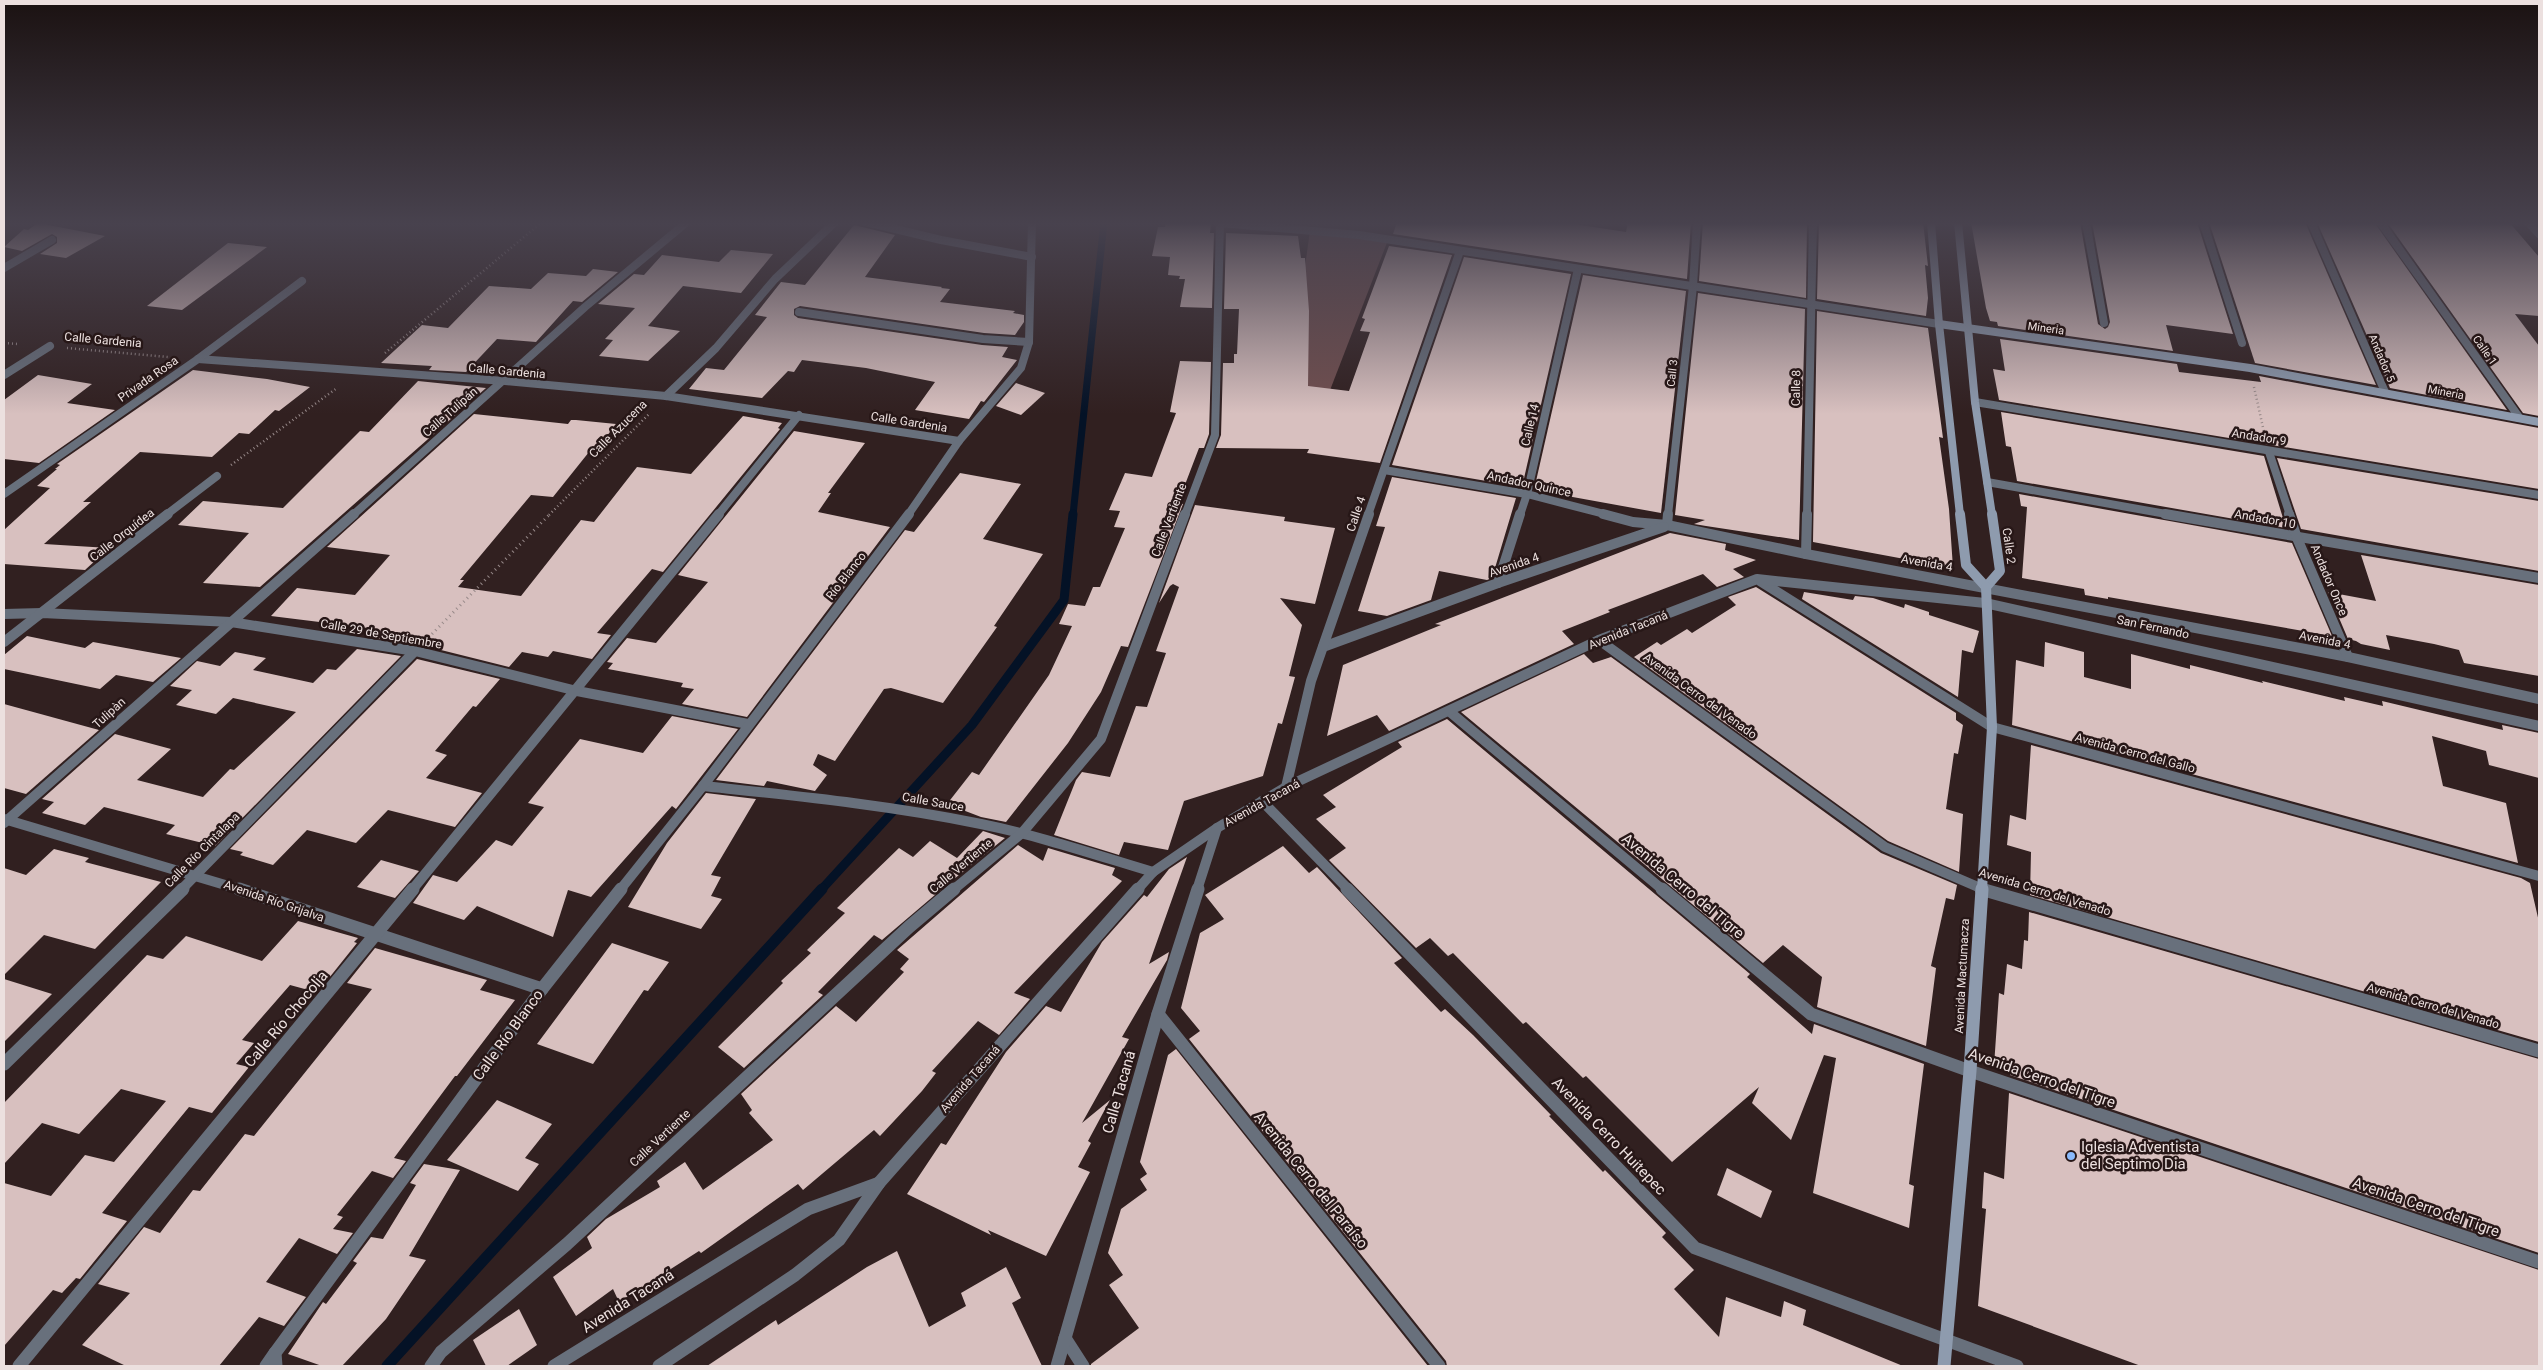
<svg xmlns="http://www.w3.org/2000/svg" width="2543" height="1370" viewBox="0 0 2543 1370" font-family="Roboto,sans-serif">
<style>
.forest{fill:#714f4f}
.lines{fill:none;stroke-linecap:round;stroke-linejoin:round}
.stream-far2{stroke:#041226;stroke-width:7}
.stream-far1{stroke:#041226;stroke-width:9}
.stream{stroke:#041226;stroke-width:11}
.building{fill:#d8c0bf}
.path-far1{stroke:#978989;stroke-width:2.5;stroke-dasharray:1 3;stroke-linecap:butt}
.path{stroke:#978989;stroke-width:3;stroke-dasharray:1 4;stroke-linecap:butt}
.street-far2{stroke:#68707c;stroke-width:8}
.street-far1{stroke:#68707c;stroke-width:10}
.street{stroke:#68707c;stroke-width:13}
.secondary-far2{stroke:#8e9bae;stroke-width:8}
.secondary-far1{stroke:#8e9bae;stroke-width:10}
.secondary{stroke:#8e9bae;stroke-width:13}
.poi-dot{fill:#8abafc;stroke:#271717;stroke-width:2}
.labels{text-anchor:middle;stroke-width:5;stroke-linejoin:round;paint-order:stroke}
.far-street-label{font-size:11px;fill:#ece0df;stroke:#271717}
.street-label{font-size:12px;fill:#ece0df;stroke:#271717}
.near-street-label{font-size:15px;fill:#ece0df;stroke:#271717}
.near-poi-label{font-size:15px;fill:#ece0df;stroke:#271717;text-anchor:start}
</style>
<rect width="100%" height="100%" fill="#312020"/>
<!-- forest -->
<polygon class="forest" points="1310,230 1388,240 1310,442 1282,437"/>
<g class="lines">
<!-- stream-far2 -->
<polyline class="stream-far2" points="1073,515 1104,222"/>
<!-- stream-far1 -->
<polyline class="stream-far1" points="821,890 972,725 1064,600 1073,514"/>
<!-- stream -->
<polyline class="stream" points="387,1366 822,889"/>
</g>
<!-- building -->
<g class="building">
<polygon points="1166,222 1211,223 1210,233 1214,233 1212,308 1180,307 1185,279 1179,279 1180,276 1168,275 1170,257 1152,256 1158,227 1165,227"/>
<polygon points="1397,222 1574,222 1574,224 1626,232 1628,222 1691,222 1687,279 1393,234"/>
<polygon points="1703,222 1807,222 1806,298 1699,281"/>
<polygon points="1819,222 1923,222 1928,266 1925,265 1928,298 1926,316 1817,299"/>
<polygon points="1971,222 2080,222 2098,324 2105,329 2108,327 2110,322 2092,222 2197,222 2233,334 2166,325 2173,351 1998,326 1997,322 1990,321 1986,308"/>
<polygon points="2209,222 2305,222 2376,385 2255,363"/>
<polygon points="2317,222 2374,222 2507,410 2390,388"/>
<polygon points="2387,222 2509,222 2539,257 2539,316 2515,314 2539,346 2539,416 2523,413"/>
<polygon points="38,223 105,236 66,258 40,254 57,243 57,237 52,234 22,251 4,247 24,229 28,230"/>
<polygon points="854,225 895,235 865,277 942,287 941,288 950,289 940,302 1015,311 1013,313 1024,315 1024,322 1015,335 984,333 800,306 794,309 794,315 798,318 982,345 1008,347 1002,357 1017,360 984,402 981,401 969,419 915,410 935,382 866,368 802,360 794,372 788,371 762,398 689,389 706,368 724,370 767,317 755,315 781,282 805,285"/>
<polygon points="1226,233 1298,236 1301,258 1305,258 1309,311 1308,386 1349,391 1370,332 1360,331 1365,319 1362,318 1389,246 1452,255 1380,463 1307,453 1309,449 1216,448 1221,435 1223,363 1234,363 1234,354 1237,354 1239,309 1224,309"/>
<polygon points="228,243 267,247 182,310 147,306"/>
<polygon points="731,250 773,254 741,293 683,286 648,326 680,331 648,361 599,356 613,340 605,339 635,308 598,304 634,274 644,275 662,255 719,262"/>
<polygon points="1464,257 1571,274 1522,487 1392,465"/>
<polygon points="593,269 618,272 582,302 573,301 536,342 497,339 466,372 429,370 432,366 381,363 422,325 448,328 489,286 531,289 548,273 586,276"/>
<polygon points="1583,275 1686,291 1661,513 1534,490"/>
<polygon points="1698,293 1805,309 1799,540 1706,526 1694,524 1705,520 1675,515"/>
<polygon points="1817,311 1928,328 1943,438 1939,437 1949,509 1953,568 1813,542"/>
<polygon points="2000,339 2177,364 2179,372 2261,382 2259,376 2539,428 2539,489 1999,400 1993,369 2005,371"/>
<polygon points="1180,361 1211,362 1209,434 1204,448 1199,448 1178,503 1183,504 1128,647 1121,646 1101,692 1068,743 1006,822 981,817 947,804 972,772 979,775 1049,675 1072,626 1059,624 1068,604 1085,606 1093,587 1100,587 1125,528 1114,527 1120,511 1109,510 1125,473 1152,477 1176,413 1170,412"/>
<polygon points="193,370 267,379 310,387 279,411 275,410 249,434 239,433 212,457 140,452 83,502 91,502 44,544 109,548 85,570 4,564 4,530 50,488 37,486 57,469 55,469 60,465 57,464"/>
<polygon points="38,375 92,384 67,403 115,410 39,463 4,459 4,400"/>
<polygon points="418,381 486,388 260,587 203,583 249,533 178,525 203,501 283,508 360,431 369,432"/>
<polygon points="1016,383 1045,393 1021,415 996,406"/>
<polygon points="2001,412 2264,456 2286,528 2017,481 2011,447 2006,446"/>
<polygon points="474,414 568,424 571,420 576,420 616,424 594,453 589,452 553,497 531,495 460,580 464,580 458,587 521,596 581,520 594,522 637,467 691,474 743,416 782,423 778,428 780,429 663,572 652,569 597,633 611,635 592,659 553,651 548,657 522,652 509,667 417,644 368,637 376,629 271,616 297,588 355,595 390,555 327,547"/>
<polygon points="794,431 865,443 828,493 831,493 818,512 890,527 747,717 682,704 694,689 681,687 683,683 608,669 613,663 607,662 627,638 656,643 708,582 678,575"/>
<polygon points="2277,458 2539,501 2539,571 2301,529"/>
<polygon points="960,473 1021,484 983,539 1043,554 994,626 997,627 943,703 891,688 884,689 835,761 818,754 813,765 827,775 815,791 767,781 764,786 716,780 905,530 914,532"/>
<polygon points="1392,477 1516,498 1492,578 1487,580 1439,571 1431,600 1387,616 1358,611 1385,527 1376,526"/>
<polygon points="2019,494 2292,543 2332,636 2108,597 2108,599 2085,595 2084,589 2022,578 2027,507 2021,506"/>
<polygon points="1195,505 1285,517 1284,521 1335,528 1315,604 1280,598 1302,625 1289,676 1295,677 1289,699 1282,724 1278,723 1263,776 1184,801 1168,850 1124,842 1119,855 1054,835 1076,780 1082,772 1110,777 1136,706 1147,707 1166,653 1156,651 1179,587 1173,584 1170,586 1159,603"/>
<polygon points="1670,533 1726,544 1725,550 1756,560 1733,569 1744,577 1717,587 1703,574 1608,610 1610,612 1562,631 1574,644 1389,731 1377,715 1327,736 1343,665 1441,625 1435,624"/>
<polygon points="2361,555 2539,585 2539,676 2464,663 2459,650 2434,644 2386,635 2390,650 2361,644 2356,641 2348,639 2328,592 2376,601"/>
<polygon points="1756,587 1956,713 1956,720 1963,725 1958,754 1954,753 1946,809 1963,814 1959,872 1888,841 1634,657 1657,642 1661,645 1687,629 1692,633 1736,605 1728,597"/>
<polygon points="1804,592 1853,600 1855,596 1873,598 1904,608 1905,604 1929,612 1929,615 1979,631 1973,653 1962,650 1958,697 1802,599"/>
<polygon points="27,636 85,648 93,642 181,658 153,682 116,675 100,689 4,669 4,655"/>
<polygon points="2045,642 2084,652 2084,677 2131,689 2131,654 2190,669 2190,665 2263,683 2262,681 2345,701 2344,697 2383,706 2382,701 2503,730 2502,725 2539,733 2539,778 2489,765 2486,751 2432,736 2443,786 2506,803 2518,863 2012,725 2016,660 2044,667"/>
<polygon points="357,649 401,656 215,846 166,834 175,825 104,807 85,825 42,813 54,802 42,799 115,734 171,749 137,780 203,797 230,769 234,770 296,712 233,698 216,714 176,705 192,690 170,686 197,661 220,666 235,652 266,658 253,670 313,683 327,669 336,670"/>
<polygon points="1584,654 1593,663 1611,657 1881,853 1957,885 1954,900 1946,898 1931,966 1936,968 1926,1046 1817,1007 1822,977 1783,945 1763,963 1461,712"/>
<polygon points="417,659 500,679 476,707 473,706 435,751 447,755 426,778 482,793 455,827 388,810 356,843 307,830 273,865 240,855 243,852 230,849"/>
<polygon points="4,704 99,730 26,794 4,788"/>
<polygon points="672,716 738,729 676,809 672,806 591,897 568,890 553,937 477,906 464,920 413,903 433,875 457,882 496,840 512,846 544,807 528,803 580,739 643,753"/>
<polygon points="1447,719 1750,974 1747,977 1812,1034 1814,1024 1924,1064 1909,1184 1914,1186 1909,1228 1813,1193 1836,1058 1824,1055 1791,1140 1752,1103 1759,1087 1672,1162 1586,1076 1583,1078 1526,1022 1523,1024 1453,953 1448,956 1430,938 1416,948 1329,860 1346,848 1316,819 1336,807 1323,795 1402,747 1398,742"/>
<polygon points="2031,745 2521,878 2530,883 2539,922 2539,1042 2030,895 2031,852 2007,845 2010,815 2026,820"/>
<polygon points="706,793 756,799 711,875 721,877 711,896 722,899 701,929 628,907 667,843"/>
<polygon points="983,831 1005,838 949,883 882,940 874,935 818,992 823,995 744,1068 718,1047 783,983 781,981 811,953 807,950 845,913 837,908 899,848 913,857 930,841 957,858"/>
<polygon points="1018,845 1043,861 1048,848 1115,868 1112,875 1122,881 1014,993 1030,999 999,1035 978,1021 932,1071 936,1073 922,1091 880,1136 874,1130 803,1190 798,1184 701,1253 699,1251 619,1302 613,1289 576,1316 553,1277 592,1248 587,1237 606,1219 660,1187 657,1181 685,1162 703,1190 773,1140 749,1113 752,1110 741,1094 836,1006 856,1022 904,972 900,969 909,959 897,950"/>
<polygon points="1283,846 1309,873 1317,867 1402,958 1394,963 1417,987 1441,1012 1445,1009 1473,1035 1551,1115 1549,1116 1603,1172 1605,1170 1666,1233 1662,1237 1694,1270 1674,1289 1719,1337 1726,1297 1781,1317 1784,1301 1806,1310 1803,1325 1903,1366 1447,1366 1446,1361 1189,1039 1200,1031 1181,1008 1200,933 1224,919 1205,895"/>
<polygon points="54,849 89,858 85,862 161,882 95,949 44,935 4,975 4,868 26,875"/>
<polygon points="1187,857 1149,964 1169,952 1167,960 1122,1037 1129,1039 1082,1123 1110,1100 1088,1141 1091,1143 1078,1167 1090,1172 1046,1256 988,1230 991,1235 907,1194 941,1143 946,1145 1006,1052 1046,1006 1061,1012 1102,942 1144,895 1147,897 1169,869"/>
<polygon points="381,860 419,871 395,898 357,887"/>
<polygon points="2029,912 2539,1059 2539,1253 2010,1075 2010,1071 1994,1066 1999,993 2004,995 2007,964 2022,969 2024,940 2028,941"/>
<polygon points="298,921 358,938 354,942 357,943 329,978 324,977 312,991 290,985 242,1040 254,1043 236,1064 249,1067 212,1113 189,1107 102,1213 127,1221 80,1279 76,1278 62,1293 53,1290 4,1346 4,1183 51,1196 85,1155 114,1162 166,1101 121,1089 79,1134 42,1123 4,1164 4,1103 147,955 163,959 186,936 262,961"/>
<polygon points="612,943 669,962 648,991 644,990 593,1064 537,1044"/>
<polygon points="375,948 487,980 480,990 515,1000 457,1076 455,1076 394,1158 406,1161 393,1178 372,1171 337,1215 343,1217 333,1229 353,1233 337,1254 299,1238 266,1282 306,1297 284,1326 259,1317 219,1366 126,1366 82,1345 130,1293 98,1284 144,1227 160,1233 193,1190 200,1191 245,1134 254,1136 372,989 347,983"/>
<polygon points="4,979 52,994 4,1042"/>
<polygon points="1176,1049 1428,1366 1091,1366 1091,1364 1139,1328 1109,1285 1123,1275 1108,1253 1121,1209 1147,1190 1140,1179 1147,1174 1140,1162 1168,1055"/>
<polygon points="2009,1093 2539,1270 2539,1366 2141,1366 1978,1306 1986,1209 1982,1208 1984,1172 2004,1179"/>
<polygon points="497,1100 552,1124 525,1158 539,1164 518,1191 447,1160"/>
<polygon points="424,1164 460,1170 409,1256 426,1260 386,1319 342,1366 322,1366 288,1354 323,1302 326,1304 357,1263 353,1261 371,1237 383,1239 416,1185 410,1183"/>
<polygon points="1727,1168 1772,1191 1761,1218 1717,1195"/>
<polygon points="897,1251 929,1327 966,1306 961,1293 1006,1267 1021,1298 1012,1303 1042,1366 707,1366 776,1320 778,1325 867,1267"/>
<polygon points="519,1309 537,1345 507,1366 486,1366 473,1340"/>
</g>
<g class="lines">
<!-- path-far1 -->
<g class="path-far1">
<polyline points="4,343 18,344"/>
<polyline points="67,348 168,357"/>
<polyline points="385,353 542,222"/>
<polyline points="2254,387 2264,432"/>
<polyline points="231,465 337,388"/>
<polyline points="549,515 650,413"/>
</g>
<!-- path -->
<polyline class="path" points="432,634 550,514"/>
<!-- street-far2 -->
<g class="street-far2">
<polyline points="866,222 941,240 1032,257"/>
<polyline points="2086,222 2104,323"/>
<polyline points="2203,222 2242,343"/>
<polyline points="2311,222 2385,392"/>
<polyline points="2380,222 2519,417"/>
<polyline points="2528,222 2539,234"/>
<polyline points="1220,223 1359,235 1939,324"/>
<polyline points="4,268 52,240"/>
<polyline points="799,312 983,339 1029,342"/>
<polyline points="198,359 505,381 666,396 959,441"/>
<polyline points="4,375 50,346"/>
<polyline points="666,396 716,348 775,279 835,222"/>
<polyline points="1975,402 2539,495"/>
<polyline points="2269,452 2290,515"/>
<polyline points="1384,470 1527,494 1608,515"/>
<polyline points="1987,482 2172,515"/>
<polyline points="4,494 198,359 302,281"/>
<polyline points="166,515 217,476"/>
<polyline points="353,515 585,307 687,222"/>
<polyline points="718,515 799,415"/>
<polyline points="908,515 959,441 1021,368 1029,342 1032,222"/>
<polyline points="1185,515 1215,435 1220,222"/>
<polyline points="1368,515 1460,251"/>
<polyline points="1520,515 1527,494 1578,269"/>
<polyline points="1668,515 1693,286 1697,222"/>
<polyline points="1807,515 1813,222"/>
</g>
<!-- street-far1 -->
<g class="street-far1">
<polyline points="1603,514 1633,522 1667,525 1806,554 2348,657 2539,699"/>
<polyline points="2165,514 2539,578"/>
<polyline points="2289,514 2297,538 2348,657"/>
<polyline points="1667,525 1668,514"/>
<polyline points="1806,554 1807,514"/>
<polyline points="1760,581 1992,727 2539,876"/>
<polyline points="1498,583 1520,514"/>
<polyline points="4,614 42,613 231,622 415,651 577,691 748,724"/>
<polyline points="1599,640 1885,847 1985,890"/>
<polyline points="4,642 168,514"/>
<polyline points="1323,647 1498,583 1664,527"/>
<polyline points="1450,712 1663,890"/>
<path d="M703,786C796,796 889,805 981,824C1040,836 1096,855 1153,872"/>
<polyline points="1286,787 1311,681 1369,514"/>
<polyline points="1262,801 1349,890"/>
<polyline points="4,819 242,890"/>
<polyline points="4,823 354,514"/>
<polyline points="181,890 415,651"/>
<polyline points="412,890 719,514"/>
<polyline points="620,890 703,786 909,514"/>
<polyline points="953,890 1022,833 1101,739 1185,514"/>
<polyline points="1137,890 1153,872 1217,828 1286,787 1599,640 1757,579 1985,603 2539,726"/>
<polyline points="1197,890 1217,828"/>
</g>
<!-- street -->
<g class="street">
<polyline points="239,889 542,989"/>
<polyline points="1347,889 1695,1248 2017,1366"/>
<polyline points="1662,889 1811,1014 1970,1071 2539,1262"/>
<polyline points="1981,889 2539,1051"/>
<polyline points="1158,1014 1439,1366"/>
<polyline points="4,1064 183,889"/>
<polyline points="1065,1338 1083,1366"/>
<polyline points="19,1366 413,889"/>
<polyline points="266,1366 275,1353"/>
<polyline points="276,1366 275,1353 542,989 621,889"/>
<polyline points="431,1366 441,1352 567,1244 909,927 954,889"/>
<polyline points="554,1366 808,1209 879,1183"/>
<polyline points="659,1366 795,1275 839,1240 879,1183 1138,889"/>
<polyline points="1057,1366 1158,1014 1198,889"/>
</g>
<!-- secondary-far2 -->
<g class="secondary-far2">
<polyline points="1931,222 1939,324 1960,515"/>
<polyline points="1958,222 1975,402 1992,515"/>
<polyline points="1939,324 2250,368 2539,422"/>
</g>
<!-- secondary-far1 -->
<g class="secondary-far1">
<polyline points="1960,514 1966,565 1986,587"/>
<polyline points="1986,587 2000,571 1992,514"/>
<polyline points="1982,890 1992,727 1986,587"/>
</g>
<!-- secondary -->
<polyline class="secondary" points="1944,1366 1970,1071 1982,889"/>
</g>
<!-- sky -->
<linearGradient id="sky" x2="0" y2="1"><stop stop-color="#1b1212"/><stop offset="0.54" stop-color="#48424e"/><stop offset="1" stop-color="#48424e" stop-opacity="0"/></linearGradient>
<rect width="2543" height="414" fill="url(#sky)"/>
<!-- markers -->
<circle class="poi-dot" cx="2071" cy="1156" r="5"/>
<g class="labels">
<!-- far-street labels -->
<g class="far-street-label">
<text transform="translate(2046 328) rotate(8)" y="4">Mineria</text>
<text transform="translate(2485 350) rotate(55)" y="4">Calle 1</text>
<text transform="translate(2382 358) rotate(67)" y="4">Andador 5</text>
<text transform="translate(1672 373) rotate(-84)" y="4">Call 3</text>
<text transform="translate(2446 392) rotate(11)" y="4">Mineria</text>
</g>
<!-- street labels -->
<g class="street-label">
<text transform="translate(103 340) rotate(5)" y="4">Calle Gardenia</text>
<text transform="translate(507 371) rotate(5)" y="4">Calle Gardenia</text>
<text transform="translate(148 379) rotate(-35)" y="4">Privada Rosa</text>
<text transform="translate(1796 388) rotate(-89)" y="4">Calle 8</text>
<text transform="translate(450 412) rotate(-41)" y="4">Calle Tulipán</text>
<text transform="translate(909 422) rotate(9)" y="4">Calle Gardenia</text>
<text transform="translate(1530 425) rotate(-77)" y="4">Calle 14</text>
<text transform="translate(618 429) rotate(-45)" y="4">Calle Azucena</text>
<text transform="translate(2259 437) rotate(9)" y="4">Andador 9</text>
<text transform="translate(1529 484) rotate(12)" y="4">Andador Quince</text>
<text transform="translate(1356 514) rotate(-71)" y="4">Calle 4</text>
<text transform="translate(2265 519) rotate(10)" y="4">Andador 10</text>
<text transform="translate(1169 520) rotate(-69)" y="4">Calle Vertiente</text>
<text transform="translate(122 535) rotate(-38)" y="4">Calle Orquídea</text>
<text transform="translate(2009 546) rotate(82)" y="4">Calle 2</text>
<text transform="translate(1927 563) rotate(10)" y="4">Avenida 4</text>
<text transform="translate(1514 565) rotate(-19)" y="4">Avenida 4</text>
<text transform="translate(846 576) rotate(-52)" y="4">Río Blanco</text>
<text transform="translate(2329 580) rotate(67)" y="4">Andador Once</text>
<text transform="translate(2153 627) rotate(12)" y="4">San Fernando</text>
<text transform="translate(1628 630) rotate(-22)" y="4">Avenida Tacaná</text>
<text transform="translate(381 634) rotate(10)" y="4">Calle 29 de Septiembre</text>
<text transform="translate(2325 640) rotate(11)" y="4">Avenida 4</text>
<text transform="translate(1700 696) rotate(36)" y="4">Avenida Cerro del Venado</text>
<text transform="translate(109 713) rotate(-42)" y="4">Tulipàn</text>
<text transform="translate(2135 753) rotate(15)" y="4">Avenida Cerro del Gallo</text>
<text transform="translate(933 802) rotate(10)" y="4">Calle Sauce</text>
<text transform="translate(1262 803) rotate(-29)" y="4">Avenida Tacaná</text>
<text transform="translate(202 850) rotate(-45)" y="4">Calle Río Cintalapa</text>
<text transform="translate(961 866) rotate(-40)" y="4">Calle Vertiente</text>
<text transform="translate(2045 892) rotate(17)" y="4">Avenida Cerro del Venado</text>
<text transform="translate(274 901) rotate(19)" y="4">Avenida Río Grijalva</text>
<text transform="translate(1962 976) rotate(-87)" y="4">Avenida Mactumacza</text>
<text transform="translate(2433 1006) rotate(16)" y="4">Avenida Cerro del Venado</text>
<text transform="translate(970 1079) rotate(-49)" y="4">Avenida Tacaná</text>
<text transform="translate(660 1138) rotate(-43)" y="4">Calle Vertiente</text>
</g>
<!-- near-street labels -->
<g class="near-street-label">
<text transform="translate(1683 886) rotate(40)" y="5">Avenida Cerro del Tigre</text>
<text transform="translate(286 1019) rotate(-50)" y="5">Calle Río Chocolja</text>
<text transform="translate(508 1035) rotate(-54)" y="5">Calle Río Blanco</text>
<text transform="translate(2042 1078) rotate(19)" y="5">Avenida Cerro del Tigre</text>
<text transform="translate(1119 1092) rotate(-74)" y="5">Calle Tacaná</text>
<text transform="translate(1609 1136) rotate(46)" y="5">Avenida Cerro Huitepec</text>
<text transform="translate(1311 1180) rotate(51)" y="5">Avenida Cerro del Paraíso</text>
<text transform="translate(2426 1207) rotate(19)" y="5">Avenida Cerro del Tigre</text>
<text transform="translate(628 1301) rotate(-32)" y="5">Avenida Tacaná</text>
</g>
<!-- near-poi labels -->
<g class="near-poi-label">
<text x="2081" y="1152">Iglesia Adventista<tspan x="2081" dy="17">del Septimo Dia</tspan></text>
</g>
</g>
<!-- border -->
<rect width="2543" height="1370" fill="none" stroke="#ece0df" stroke-width="10"/>
</svg>
